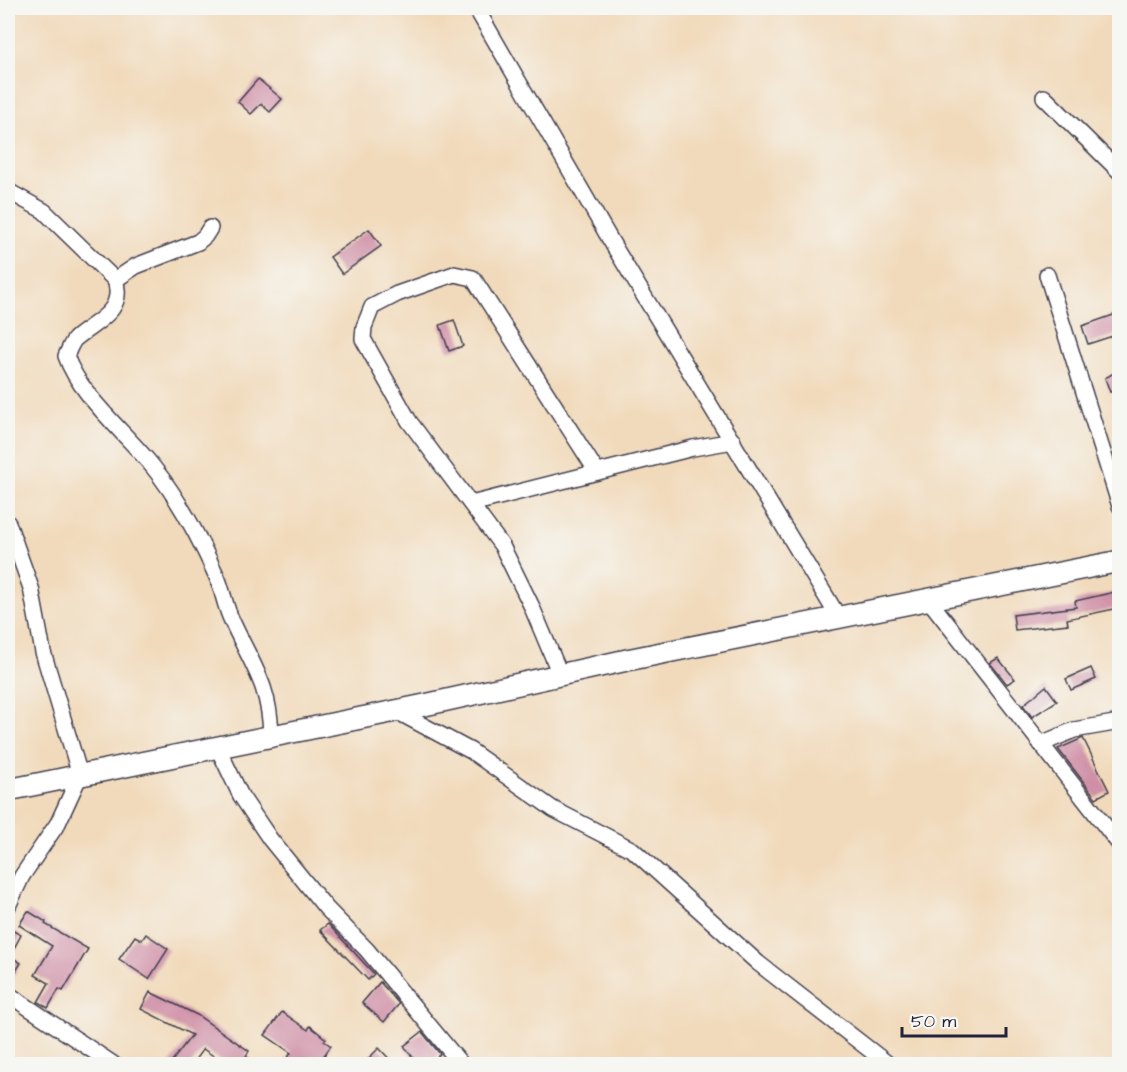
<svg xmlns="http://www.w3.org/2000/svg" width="1127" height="1072" viewBox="0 0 1127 1072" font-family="'Architects Daughter',sans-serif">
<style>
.building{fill:#cf8fa6}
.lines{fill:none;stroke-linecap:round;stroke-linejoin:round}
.street-casing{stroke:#413e4e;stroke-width:18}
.secondary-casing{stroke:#413e4e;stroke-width:24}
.street{stroke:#fff;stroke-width:15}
.secondary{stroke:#fff;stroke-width:21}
</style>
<rect width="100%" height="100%" fill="#f6f6f2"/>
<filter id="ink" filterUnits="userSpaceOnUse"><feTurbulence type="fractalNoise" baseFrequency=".0167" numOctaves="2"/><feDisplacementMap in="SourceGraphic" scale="12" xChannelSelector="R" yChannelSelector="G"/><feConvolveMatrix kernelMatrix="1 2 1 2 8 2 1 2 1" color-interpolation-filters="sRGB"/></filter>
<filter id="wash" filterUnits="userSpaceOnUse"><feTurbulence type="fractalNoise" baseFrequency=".008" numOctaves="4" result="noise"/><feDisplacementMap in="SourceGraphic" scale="24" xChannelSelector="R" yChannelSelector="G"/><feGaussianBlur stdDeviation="1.35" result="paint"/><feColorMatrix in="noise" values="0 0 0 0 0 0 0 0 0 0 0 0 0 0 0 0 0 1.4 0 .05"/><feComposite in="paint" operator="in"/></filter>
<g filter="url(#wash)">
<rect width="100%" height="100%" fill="#f1dabb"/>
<g id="blocks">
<!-- building -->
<g class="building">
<polygon points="258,79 282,99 270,112 261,104 251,114 238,102"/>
<polygon points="369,229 381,246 342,274 330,257"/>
<polygon points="1119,313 1119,334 1088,344 1082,326"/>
<polygon points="454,320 463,346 449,351 440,325"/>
<polygon points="1119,370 1119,390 1110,392 1105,378"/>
<polygon points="1119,591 1119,608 1067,619 1068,624 1015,630 1013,615 1076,607 1075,601"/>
<polygon points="998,658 1015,679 1007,684 990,663"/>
<polygon points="1091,668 1096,679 1071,690 1066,679"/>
<polygon points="1046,686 1057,701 1032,717 1023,705"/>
<polygon points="1083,738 1109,791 1096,798 1058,749"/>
<polygon points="28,911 46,922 45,924 88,949 63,991 59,989 48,1008 38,1002 49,983 35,975 52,946 19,925"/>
<polygon points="328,924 374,974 368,980 320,930"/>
<polygon points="8,928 21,935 10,956 21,963 8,984"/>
<polygon points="146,934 168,949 149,979 119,959 135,936 142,940"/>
<polygon points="380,982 399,1004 384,1022 362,1003"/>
<polygon points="150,992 197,1015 249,1051 246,1056 258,1065 227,1065 203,1049 191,1065 169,1065 192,1035 141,1009"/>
<polygon points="282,1012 308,1030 310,1026 326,1039 324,1041 331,1046 317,1065 283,1065 291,1053 265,1035"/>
<polygon points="422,1032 440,1054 428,1065 419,1065 404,1046"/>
<polygon points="379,1048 395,1065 362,1065"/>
</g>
</g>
</g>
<g filter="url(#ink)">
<use href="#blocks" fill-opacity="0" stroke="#413e4e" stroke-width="1.5"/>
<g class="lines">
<!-- street casing -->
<g class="street-casing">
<g id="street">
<polyline points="476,8 615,248 839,618"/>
<polyline points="1044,97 1120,172"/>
<path d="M8,191L44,211L115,280C126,312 94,322 75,339C71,343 69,350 66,356C80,396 126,433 153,467C180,500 200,539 217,577C223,591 225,607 232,621C252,665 270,685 271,736"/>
<polyline points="1047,275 1120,506"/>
<polyline points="115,280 136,266 198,242 205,236 210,228"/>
<polyline points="471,504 693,448 733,441"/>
<polyline points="8,523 31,588 43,652 80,775 58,823 22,876 8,906"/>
<polyline points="928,599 1120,845"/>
<polyline points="560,674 531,605 502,546 409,421 363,339 364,327 372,307 397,294 454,274 473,278 597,472"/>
<polyline points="396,711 471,751 553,809 633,850 758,963 888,1064"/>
<polyline points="1041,744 1074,730 1120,722"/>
<polyline points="217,746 241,796 270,839 326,908 367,950 461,1064"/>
<polyline points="8,994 113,1064"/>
</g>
</g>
<!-- secondary casing -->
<g class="secondary-casing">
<polyline id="secondary" points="8,790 420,706 627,660 1120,561"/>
</g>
<!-- street -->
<use href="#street" class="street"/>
<!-- secondary -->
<use href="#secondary" class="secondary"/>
</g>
</g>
<!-- margin -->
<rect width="1127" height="1072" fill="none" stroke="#f6f6f2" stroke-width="30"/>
<!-- scale -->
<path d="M902 1027v9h104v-9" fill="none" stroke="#22223b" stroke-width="3"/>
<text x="911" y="1027" font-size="18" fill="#22223b" stroke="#f6f6f2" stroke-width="4.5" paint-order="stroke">50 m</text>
</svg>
